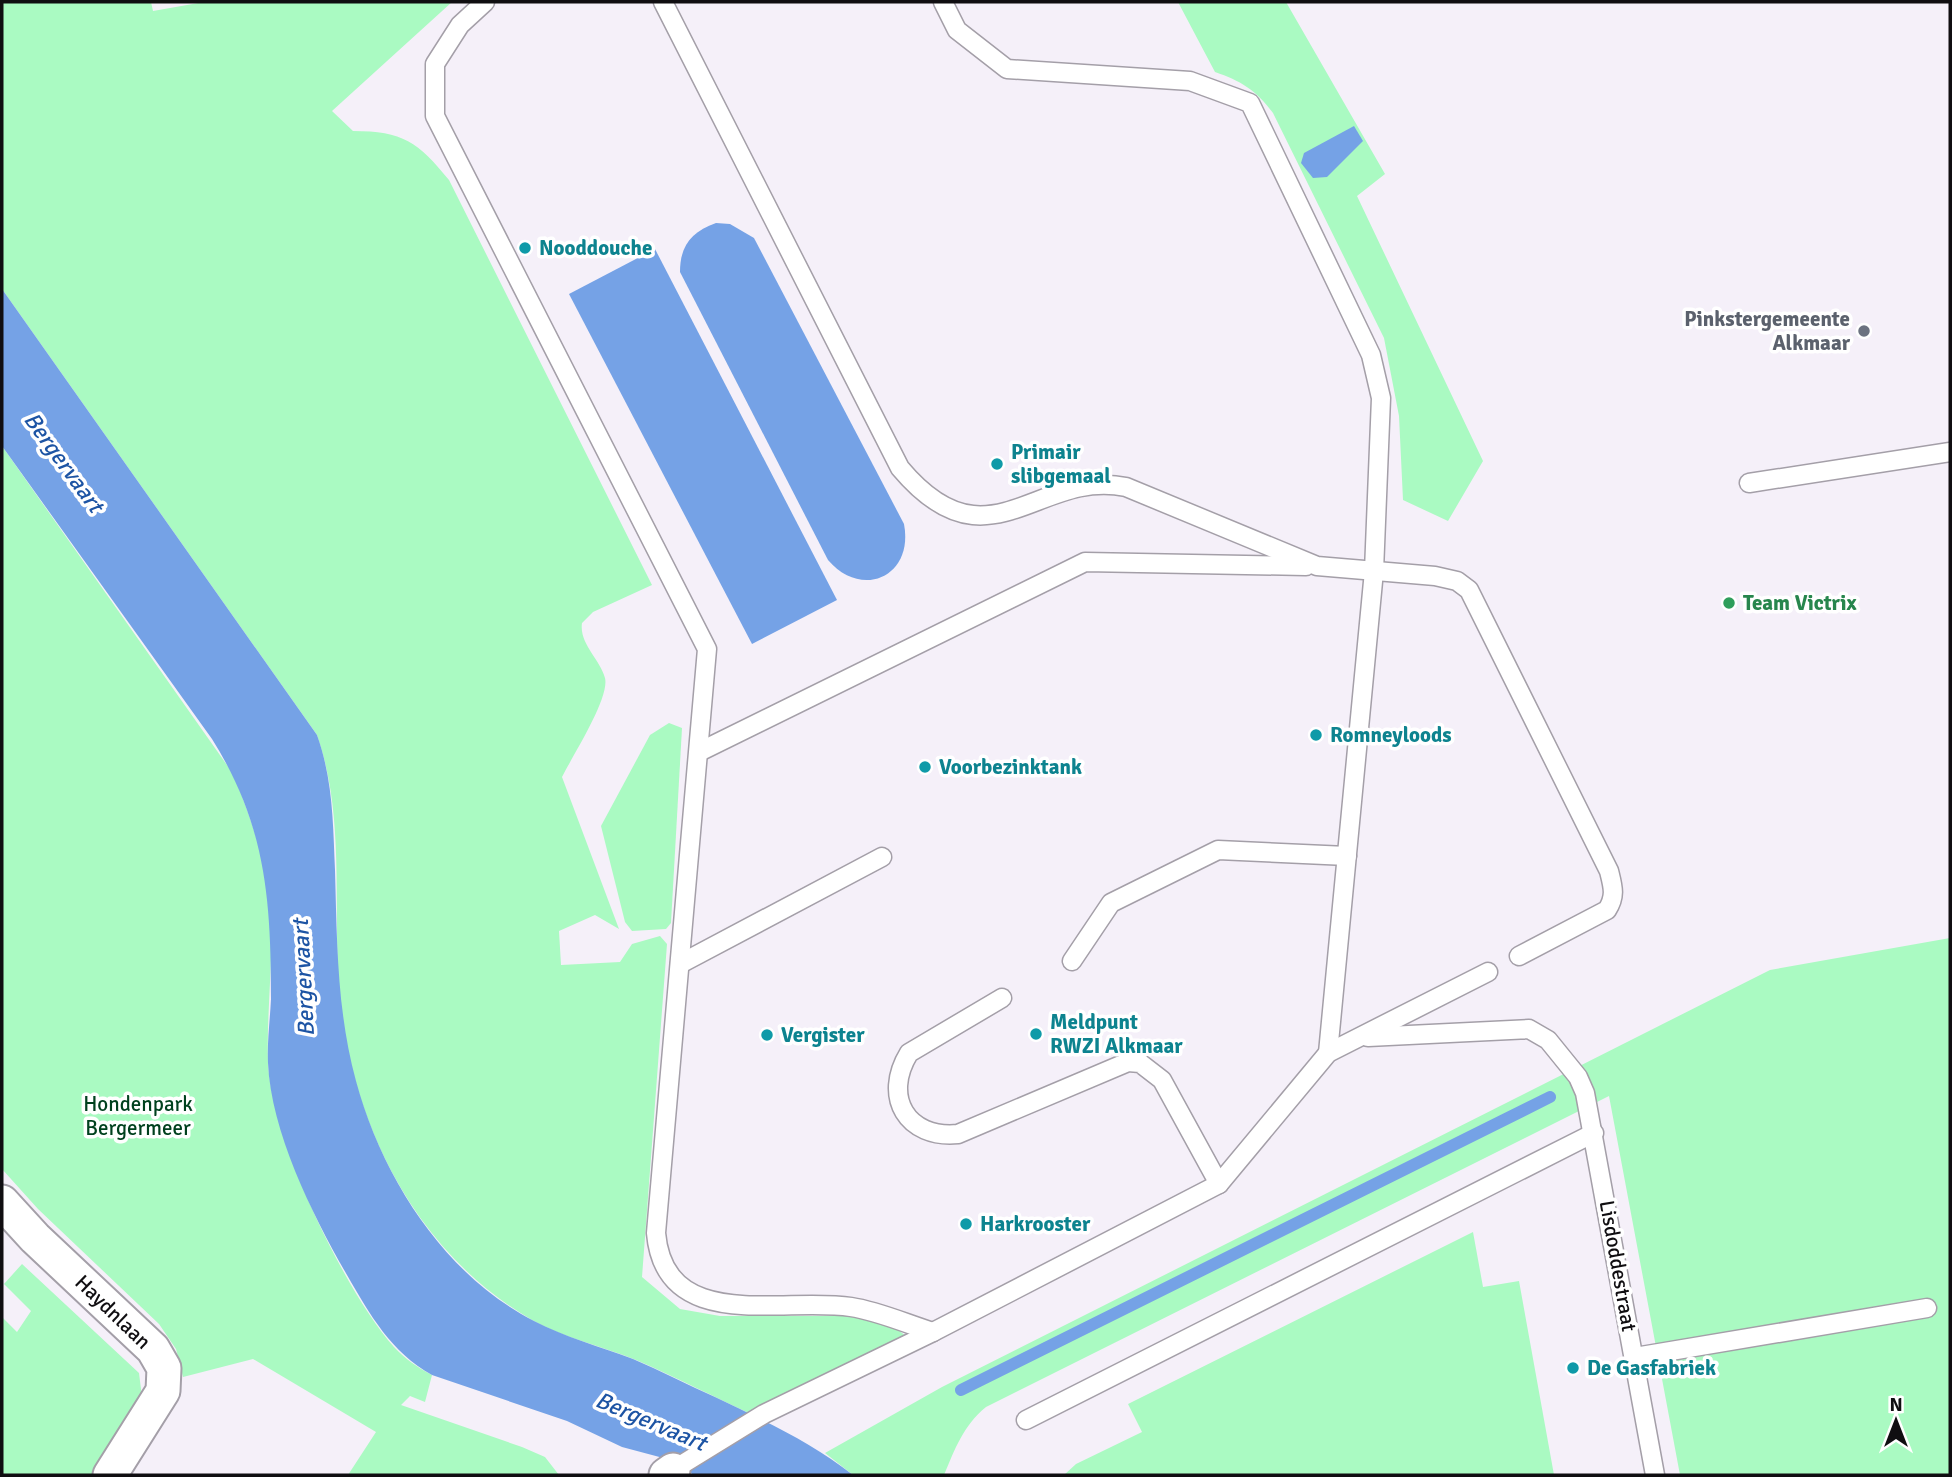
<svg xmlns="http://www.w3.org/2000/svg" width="1952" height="1477" viewBox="0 0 1952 1477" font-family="Signika,sans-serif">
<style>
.green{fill:#aafac2}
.water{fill:#75a2e6}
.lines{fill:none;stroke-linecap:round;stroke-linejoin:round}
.stream{stroke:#75a2e6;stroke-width:12}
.service-casing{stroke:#a49fa8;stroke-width:21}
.minor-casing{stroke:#a49fa8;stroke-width:37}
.service{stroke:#fff;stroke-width:18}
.minor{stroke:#fff;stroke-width:33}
.culture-dot{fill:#0f9aa8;stroke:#fff;stroke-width:2.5}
.worship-dot{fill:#6b7280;stroke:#fff;stroke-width:2.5}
.leisure-dot{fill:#2e9e5b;stroke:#fff;stroke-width:2.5}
.labels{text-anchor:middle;stroke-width:7;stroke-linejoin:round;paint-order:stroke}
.culture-label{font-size:21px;font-weight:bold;fill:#0d838f;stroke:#fff;text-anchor:start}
.worship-label{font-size:21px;font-weight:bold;fill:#5b616d;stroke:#fff;text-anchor:end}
.leisure-label{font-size:21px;font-weight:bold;fill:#27864d;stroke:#fff;text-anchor:start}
.park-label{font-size:21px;fill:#00411e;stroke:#fff}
.street-label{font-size:21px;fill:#100e11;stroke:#fff}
.water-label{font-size:23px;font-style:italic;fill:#1d54a4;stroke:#fff}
</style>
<rect width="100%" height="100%" fill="#f5f0f9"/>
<!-- green -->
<g class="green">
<path d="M2,2H151L153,11L204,2H452L332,111L353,131C403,131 418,142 449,180L652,585L593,612L582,623C579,644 600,659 605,678C610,698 572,757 562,777L619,929L595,915L559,931L561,965L620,962L632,944L660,936L667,944L642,1277L680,1309L720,1316H846L890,1324L906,1336L755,1416C716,1398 676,1377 636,1360C602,1346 564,1338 532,1320C415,1253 348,1119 339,986C333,903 345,815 317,735L2,289Z"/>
<path d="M1178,2H1286L1385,174L1357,196L1483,461L1448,521L1403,500L1399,416L1384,338L1273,113C1256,90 1241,81 1215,72Z"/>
<path d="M2,446L234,775C247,809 261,846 267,882C277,941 266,1003 268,1062C271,1137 344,1291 394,1347C405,1359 417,1367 432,1375L425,1402L410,1396L401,1405L522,1447L545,1457L559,1475H348L376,1432L253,1359L183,1377L176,1349L159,1324L38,1209L2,1169Z"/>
<polygon points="669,723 682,728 671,923 666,929 632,931 625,922 601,826 650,735"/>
<path d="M1950,938V1475H1680L1609,1096L986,1407C963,1426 955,1449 944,1475H853L825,1453L942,1387L1770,970Z"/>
<polygon points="1473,1232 1483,1287 1519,1281 1554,1475 1064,1475 1076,1464 1142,1432 1128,1404"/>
<polygon points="22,1264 139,1373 142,1397 94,1475 2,1475 2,1317 17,1332 31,1311 4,1284"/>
</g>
<!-- water -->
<g class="water">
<polygon points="1354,126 1363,141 1327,177 1313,178 1301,163 1304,153"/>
<path d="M716,223L730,224L754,238L904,524C914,576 862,600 828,560L680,272C680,246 691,232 716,223Z"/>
<polygon points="655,249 837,600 752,644 569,294"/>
<path d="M2,289L317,735C333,780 333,823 335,870C337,941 337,1012 356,1081C382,1177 444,1275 534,1321C565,1337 601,1347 633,1359C661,1371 688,1385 715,1397C763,1420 811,1442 853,1475H694L667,1459L622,1447L567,1421L432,1375C391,1352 370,1315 347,1275C313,1216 271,1132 268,1063C267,1042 270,1020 271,999C271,900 266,825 212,739L2,446Z"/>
</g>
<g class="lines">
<!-- stream -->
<polyline class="stream" points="961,1390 1550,1097"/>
<!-- service casing -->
<g class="service-casing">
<g id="service">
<path d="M485,2L460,25L435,64V116L707,649L656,1233C665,1335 784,1296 851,1307C878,1311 907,1324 933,1332"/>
<path d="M663,2L900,468C988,573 1038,468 1126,487L1317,566L1435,576L1457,581L1469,590L1609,871C1613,887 1616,896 1607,910L1519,956"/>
<polyline points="943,2 957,30 1007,69 1190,81 1250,103 1371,355 1381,398 1374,571 1328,1053"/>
<polyline points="1749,483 1950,452"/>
<polyline points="699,752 1085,562 1306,566"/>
<polyline points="1072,961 1111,903 1218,850 1347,856"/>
<polyline points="680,964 882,857"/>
<path d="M1002,998L909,1053C882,1097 907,1139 958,1134L1128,1062L1140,1063L1162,1080L1219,1184"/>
<polyline points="1368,1037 1529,1029 1548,1040 1578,1077 1585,1093 1655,1475"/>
<polyline points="1635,1357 1927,1308"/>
<polyline points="1026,1420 1594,1133"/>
<polyline points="673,1470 764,1414 933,1332 1219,1184 1328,1053 1488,972"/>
</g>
</g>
<!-- minor casing -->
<g class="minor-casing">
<g id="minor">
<polyline points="2,1202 35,1238 153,1349 164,1368 163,1391 110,1475"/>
<polyline points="666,1475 673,1470"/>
</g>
</g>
<!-- service -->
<use href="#service" class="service"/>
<!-- minor -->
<use href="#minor" class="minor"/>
</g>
<!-- markers -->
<g class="culture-dot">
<circle cx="525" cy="248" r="7"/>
<circle cx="997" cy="464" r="7"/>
<circle cx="1316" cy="735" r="7"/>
<circle cx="925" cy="767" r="7"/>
<circle cx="1036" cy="1034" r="7"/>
<circle cx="767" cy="1035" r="7"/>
<circle cx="966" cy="1224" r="7"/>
<circle cx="1573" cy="1368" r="7"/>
</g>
<circle class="worship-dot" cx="1864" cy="331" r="7"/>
<circle class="leisure-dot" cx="1729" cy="603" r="7"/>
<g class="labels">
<!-- culture labels -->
<g class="culture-label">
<text x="539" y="255">Nooddouche</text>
<text x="1011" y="459">Primair<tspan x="1011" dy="24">slibgemaal</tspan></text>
<text x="1330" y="742">Romneyloods</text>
<text x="939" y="774">Voorbezinktank</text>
<text x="1050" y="1029">Meldpunt<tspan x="1050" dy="24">RWZI Alkmaar</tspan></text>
<text x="781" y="1042">Vergister</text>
<text x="980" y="1231">Harkrooster</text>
<text x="1587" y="1375">De Gasfabriek</text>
</g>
<!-- worship labels -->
<g class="worship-label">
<text x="1850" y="326">Pinkstergemeente<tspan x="1850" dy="24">Alkmaar</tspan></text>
</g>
<!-- leisure labels -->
<g class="leisure-label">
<text x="1743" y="610">Team Victrix</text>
</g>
<!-- park labels -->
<g class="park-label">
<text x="138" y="1111">Hondenpark<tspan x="138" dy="24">Bergermeer</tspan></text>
</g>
<!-- street labels -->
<g class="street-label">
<text transform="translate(1618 1266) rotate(80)" y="7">Lisdoddestraat</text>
<text transform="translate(113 1312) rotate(44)" y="7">Haydnlaan</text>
</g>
<!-- water labels -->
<g class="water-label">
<text transform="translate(64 462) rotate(54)" y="8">Bergervaart</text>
<text transform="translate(303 978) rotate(-93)" y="8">Bergervaart</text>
<text transform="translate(651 1421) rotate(23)" y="8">Bergervaart</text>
</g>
</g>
<!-- border -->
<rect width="1952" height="1477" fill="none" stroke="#100e11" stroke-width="7"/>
<!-- north arrow -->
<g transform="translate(1896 1421)" stroke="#ffffff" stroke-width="5" paint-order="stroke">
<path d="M0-5L12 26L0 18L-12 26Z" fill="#100e11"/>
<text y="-10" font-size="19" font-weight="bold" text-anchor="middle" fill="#100e11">N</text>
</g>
</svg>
